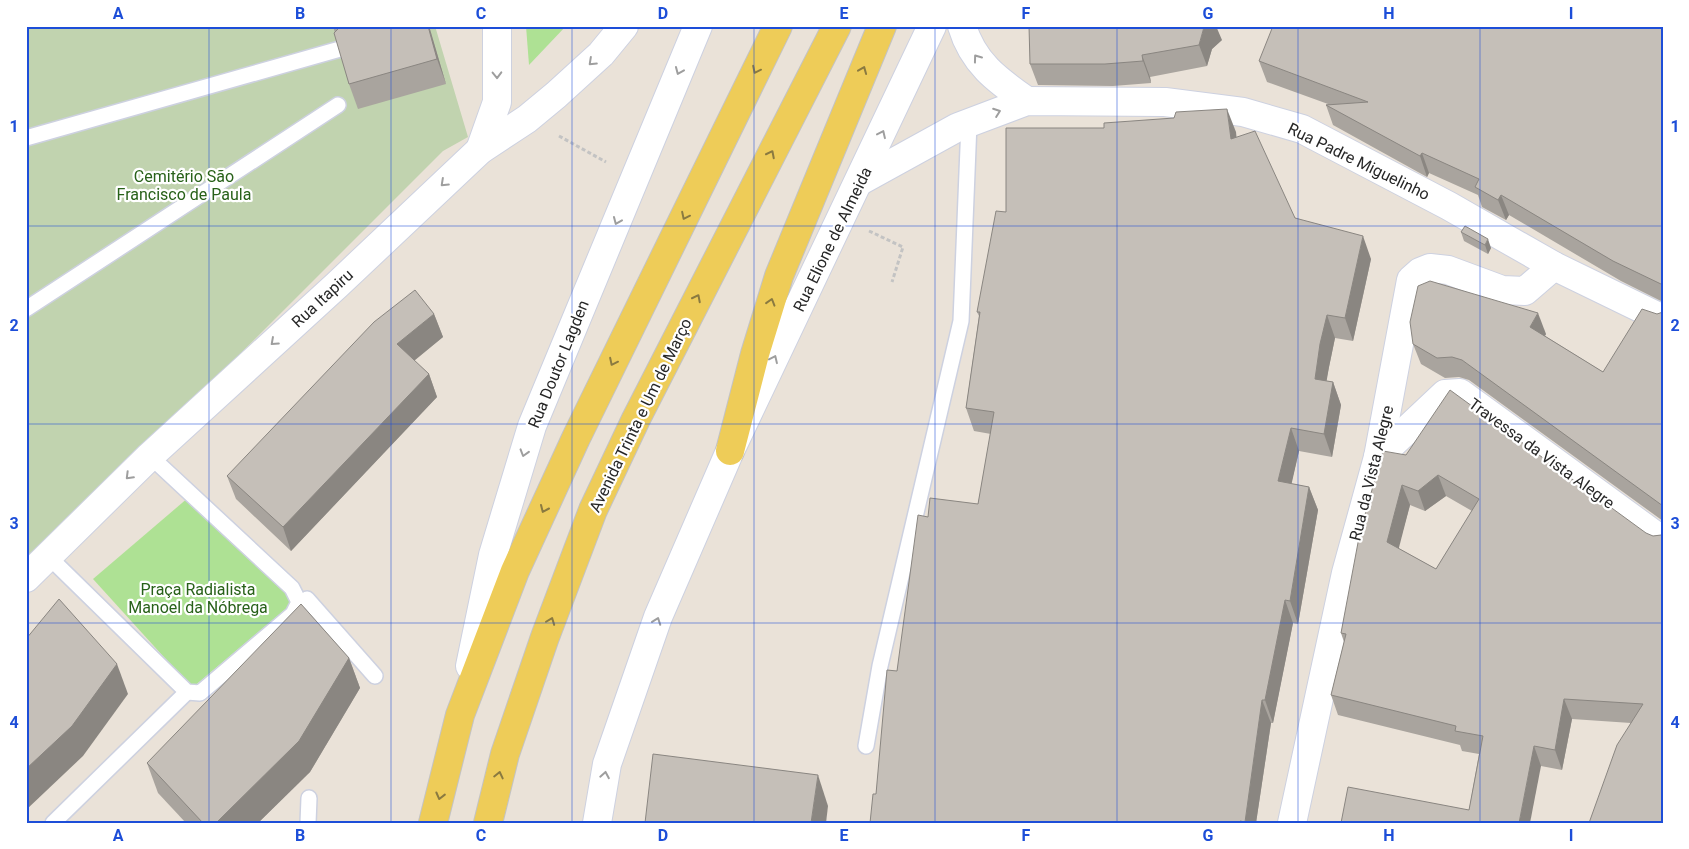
<svg xmlns="http://www.w3.org/2000/svg" width="1689" height="849" viewBox="0 0 1689 849" font-family="Roboto,sans-serif">
<style>
.green{fill:#aee194}
.cemetery{fill:#c1d3af}
.lines{fill:none;stroke-linecap:round;stroke-linejoin:round}
.lane-casing{stroke:#cdd1e0;stroke-width:18}
.street-casing{stroke:#cdd1e0;stroke-width:30}
.secondary-casing{stroke:#cdd1e0;stroke-width:30}
.primary-casing{stroke:#c3c3c3;stroke-width:30}
.path{stroke:#c3c3c3;stroke-width:3;stroke-dasharray:4 2.5;stroke-linecap:butt}
.lane{stroke:#fff;stroke-width:15}
.street{stroke:#fff;stroke-width:28}
.secondary{stroke:#fff;stroke-width:28}
.primary{stroke:#eecc58;stroke-width:28}
.wall{fill:#a9a49e;fill-rule:evenodd}
.shaded-wall{fill:#8a8681}
.building{fill:#c5bfb8;stroke:#8a8681;fill-rule:evenodd}
.oneway{stroke:#9e9e9e}
.oneway2{stroke:#8a7a40}
.grid{fill:none;stroke:#1d4ed8;stroke-width:1;stroke-opacity:0.55}
.labels{text-anchor:middle;stroke-width:4.5;stroke-linejoin:round;paint-order:stroke}
.street-label{font-size:16px;fill:#272727;stroke:#fff}
.park-label{font-size:16px;fill:#286119;stroke:#fff}
.neatline{fill:none;stroke:#1d4ed8;stroke-width:2}
.grid-label{font-size:16px;text-anchor:middle;font-weight:bold;fill:#1d4ed8}
</style>
<rect width="100%" height="100%" fill="#eae2d8"/>
<!-- green -->
<g class="green">
<polygon points="526,26 566,26 529,65"/>
<polygon points="189,497 294,602 192,688 93,579"/>
</g>
<!-- cemetery -->
<polygon class="cemetery" points="26,26 435,26 468,137 443,151 120,474 26,559"/>
<g class="lines">
<!-- lane casing -->
<g class="lane-casing">
<g id="lane">
<polyline points="26,138 340,49"/>
<polyline points="26,309 338,105"/>
<polyline points="49,557 187,692 200,693 293,614 299,602 292,588 150,456"/>
<polyline points="307,599 375,676"/>
<polyline points="866,746 880,666 961,321 969,123"/>
<polyline points="53,823 187,692"/>
<polyline points="308,823 309,798"/>
</g>
</g>
<!-- street casing -->
<g class="street-casing">
<g id="street">
<path d="M962,26C973,63 997,80 1027,101"/>
<polyline points="480,150 497,102 497,26"/>
<polyline points="860,181 958,127 1027,101 1165,102 1243,112 1302,129 1449,206 1554,266 1663,319"/>
<polyline points="1378,457 1445,394 1460,393 1663,541"/>
<polyline points="1292,823 1346,573 1378,457 1411,280 1420,272 1430,268 1448,270 1502,290 1525,291 1554,266"/>
</g>
</g>
<!-- secondary casing -->
<g class="secondary-casing">
<g id="secondary">
<polyline points="26,578 150,456 337,285 480,150 527,119 556,95 601,54 624,26"/>
<polyline points="470,666 493,555 532,426 698,26"/>
<polyline points="597,823 607,764 658,617 730,451 932,26"/>
</g>
</g>
<!-- primary casing -->
<g class="primary-casing">
<g id="primary">
<polyline points="730,451 755,354 779,276 882,26"/>
<polyline points="433,823 460,715 515,571 576,438 778,26"/>
<polyline points="488,823 505,754 545,637 593,510 636,419 837,26"/>
</g>
</g>
<!-- path -->
<g class="path">
<polyline points="559,136 606,162"/>
<polyline points="869,231 903,247 892,282"/>
</g>
<!-- lane -->
<use href="#lane" class="lane"/>
<!-- street -->
<use href="#street" class="street"/>
<!-- secondary -->
<use href="#secondary" class="secondary"/>
<!-- primary -->
<use href="#primary" class="primary"/>
</g>
<!-- wall -->
<g class="wall">
<polygon points="333,26 429,26 446,84 358,109 349,84"/>
<polygon points="1663,26 1663,302 1621,281 1509,215 1506,220 1482,207 1478,195 1429,173 1427,177 1333,125 1326,105 1328,104 1267,82 1259,61"/>
<polygon points="1222,40 1212,49 1207,66 1150,77 1151,83 1113,86 1038,85 1030,64"/>
<polygon points="1104,128 1236,132 1236,137 1295,218 1371,259 1353,341 1335,338 1329,367 1326,381 1333,382 1341,405 1332,457 1299,451 1291,484 1309,487 1318,510 1298,624 1293,623 1273,723 1271,723 1256,823 870,823 876,794 897,671 928,517 978,504 991,434 974,431 966,408 979,316 977,312 1006,212"/>
<polygon points="1461,232 1491,248 1488,254 1464,241"/>
<polygon points="1663,312 1663,521 1469,380 1459,377 1445,378 1421,364 1413,344 1546,334 1545,336 1603,372 1657,314"/>
<polygon points="434,314 443,337 414,361 429,374 437,397 291,551 236,499 227,476"/>
<path d="M1383,451L1653,536L1661,535L1663,823L1631,723L1572,719L1562,770L1541,766L1469,810L1479,754L1462,751L1460,745L1338,715L1331,695L1344,642L1341,633ZM1446,496L1472,511L1436,569L1398,548L1410,505L1425,511Z"/>
<polygon points="349,658 360,688 310,772 258,823 186,823 158,793 147,763"/>
</g>
<!-- shaded-wall -->
<g class="shaded-wall">
<polygon points="428,26 429,26 446,84 437,59"/>
<polygon points="1205,26 1216,26 1222,40 1212,49 1207,66 1199,45 1204,27"/>
<polygon points="1142,55 1150,77 1151,83 1143,61"/>
<polygon points="1227,109 1236,132 1239,162 1231,139"/>
<polygon points="1422,153 1429,173 1427,177 1420,156"/>
<polygon points="1501,195 1509,215 1506,220 1498,200"/>
<polygon points="1363,236 1371,259 1353,341 1345,318"/>
<polygon points="1488,239 1491,248 1488,254 1485,245"/>
<polygon points="1538,313 1546,334 1538,347 1530,327"/>
<polygon points="434,314 443,337 405,368 397,344"/>
<polygon points="1327,315 1335,338 1329,367 1323,402 1315,379 1320,344"/>
<polygon points="429,374 437,397 291,551 283,527"/>
<polygon points="1333,382 1341,405 1332,457 1324,434"/>
<polygon points="1291,428 1299,451 1287,504 1278,481"/>
<polygon points="1438,475 1446,496 1425,511 1418,491"/>
<polygon points="1402,485 1410,505 1395,563 1387,542"/>
<polygon points="1309,487 1318,510 1298,624 1290,601"/>
<polygon points="1285,600 1293,623 1273,723 1265,700"/>
<polygon points="349,658 360,688 310,772 258,823 216,823"/>
<polygon points="117,664 128,694 83,756 26,810 26,769"/>
<polygon points="1564,699 1572,719 1562,770 1555,750"/>
<polygon points="1262,700 1271,723 1256,823 1245,823"/>
<polygon points="1534,746 1541,766 1530,823 1519,823"/>
<polygon points="818,775 828,806 826,823 811,823"/>
</g>
<!-- building -->
<g class="building">
<polygon points="340,26 428,26 437,59 349,84 334,33 340,27"/>
<polygon points="1029,26 1205,26 1204,27 1199,45 1142,55 1143,61 1105,64 1030,64"/>
<polygon points="1273,26 1663,26 1663,285 1613,261 1501,195 1498,200 1475,187 1479,179 1422,153 1420,156 1326,105 1368,102 1259,61"/>
<polygon points="1227,109 1231,139 1255,131 1295,218 1363,236 1345,318 1327,315 1320,344 1315,379 1333,382 1324,434 1291,428 1278,481 1309,487 1290,601 1285,600 1265,700 1262,700 1245,822 1240,821 1240,823 870,823 873,794 876,794 887,670 897,671 918,515 928,517 930,498 978,504 994,412 966,408 980,312 977,312 996,211 1006,212 1006,128 1104,128 1104,123 1174,118 1176,112"/>
<polygon points="1465,226 1488,239 1485,245 1461,232"/>
<polygon points="1430,281 1538,313 1530,327 1603,372 1642,309 1657,314 1663,312 1663,506 1462,360 1452,357 1437,358 1413,344 1410,322 1418,286"/>
<polygon points="415,290 434,314 397,344 429,374 283,527 227,476 374,322"/>
<path d="M1450,390L1646,533L1653,536L1661,535L1663,534V823H1589L1617,745L1643,704L1564,699L1555,750L1534,746L1519,823H1341L1348,787L1469,810L1483,736L1455,731L1456,726L1331,695L1346,634L1341,633L1360,532L1383,451L1406,455ZM1438,475L1479,499L1436,569L1387,542L1402,485L1418,491Z"/>
<polygon points="59,599 117,664 72,726 26,769 26,639"/>
<polygon points="301,604 349,658 299,741 216,823 203,823 147,763"/>
<polygon points="653,754 818,775 811,823 645,823"/>
</g>
<!-- one-way arrows -->
<defs><path id="oneway-chevron" d="M-2-3.5L2.5 0L-2 3.5" fill="none" stroke-width="1.6" stroke-linecap="round" stroke-linejoin="round" transform="scale(1.25)"/></defs>
<g class="oneway">
<use href="#oneway-chevron" transform="translate(977 58) rotate(-126)"/>
<use href="#oneway-chevron" transform="translate(592 62) rotate(137)"/>
<use href="#oneway-chevron" transform="translate(679 71) rotate(113)"/>
<use href="#oneway-chevron" transform="translate(497 75) rotate(89)"/>
<use href="#oneway-chevron" transform="translate(997 112) rotate(-20)"/>
<use href="#oneway-chevron" transform="translate(882 134) rotate(-65)"/>
<use href="#oneway-chevron" transform="translate(444 183) rotate(137)"/>
<use href="#oneway-chevron" transform="translate(617 221) rotate(113)"/>
<use href="#oneway-chevron" transform="translate(274 342) rotate(138)"/>
<use href="#oneway-chevron" transform="translate(774 359) rotate(-65)"/>
<use href="#oneway-chevron" transform="translate(524 453) rotate(107)"/>
<use href="#oneway-chevron" transform="translate(129 476) rotate(135)"/>
<use href="#oneway-chevron" transform="translate(657 621) rotate(-70)"/>
<use href="#oneway-chevron" transform="translate(605 775) rotate(-80)"/>
</g>
<g class="oneway2">
<use href="#oneway-chevron" transform="translate(756 70) rotate(116)"/>
<use href="#oneway-chevron" transform="translate(863 70) rotate(-68)"/>
<use href="#oneway-chevron" transform="translate(771 154) rotate(-63)"/>
<use href="#oneway-chevron" transform="translate(685 216) rotate(116)"/>
<use href="#oneway-chevron" transform="translate(697 298) rotate(-63)"/>
<use href="#oneway-chevron" transform="translate(771 302) rotate(-73)"/>
<use href="#oneway-chevron" transform="translate(613 362) rotate(116)"/>
<use href="#oneway-chevron" transform="translate(544 509) rotate(114)"/>
<use href="#oneway-chevron" transform="translate(551 621) rotate(-69)"/>
<use href="#oneway-chevron" transform="translate(499 775) rotate(-77)"/>
<use href="#oneway-chevron" transform="translate(440 796) rotate(104)"/>
</g>
<!-- grid -->
<path class="grid" d="M209,26V823M391,26V823M572,26V823M754,26V823M935,26V823M1117,26V823M1298,26V823M1480,26V823M26,226H1663M26,424H1663M26,623H1663"/>
<g class="labels">
<!-- street labels -->
<g class="street-label">
<text transform="translate(1359 161) rotate(26)" y="6">Rua Padre Miguelinho</text>
<text transform="translate(832 239) rotate(-64)" y="6">Rua Elione de Almeida</text>
<text transform="translate(322 298) rotate(-43)" y="6">Rua Itapiru</text>
<text transform="translate(558 364) rotate(-68)" y="6">Rua Doutor Lagden</text>
<text transform="translate(640 415) rotate(-64)" y="6">Avenida Trinta e Um de Março</text>
<text transform="translate(1542 453) rotate(36)" y="6">Travessa da Vista Alegre</text>
<text transform="translate(1371 473) rotate(-76)" y="6">Rua da Vista Alegre</text>
</g>
<!-- park labels -->
<g class="park-label">
<text x="184" y="182">Cemitério São<tspan x="184" dy="18">Francisco de Paula</tspan></text>
<text x="198" y="595">Praça Radialista<tspan x="198" dy="18">Manoel da Nóbrega</tspan></text>
</g>
</g>
<!-- border -->
<rect width="1689" height="849" fill="none" stroke="#ffffff" stroke-width="55"/>
<rect x="28" y="28" width="1634" height="794" class="neatline"/>
<g class="grid-label">
<text x="118" y="19">A</text>
<text x="300" y="19">B</text>
<text x="481" y="19">C</text>
<text x="663" y="19">D</text>
<text x="844" y="19">E</text>
<text x="1026" y="19">F</text>
<text x="1208" y="19">G</text>
<text x="1389" y="19">H</text>
<text x="1571" y="19">I</text>
<text x="14" y="132">1</text>
<text x="1675" y="132">1</text>
<text x="14" y="331">2</text>
<text x="1675" y="331">2</text>
<text x="14" y="529">3</text>
<text x="1675" y="529">3</text>
<text x="14" y="728">4</text>
<text x="1675" y="728">4</text>
<text x="118" y="841">A</text>
<text x="300" y="841">B</text>
<text x="481" y="841">C</text>
<text x="663" y="841">D</text>
<text x="844" y="841">E</text>
<text x="1026" y="841">F</text>
<text x="1208" y="841">G</text>
<text x="1389" y="841">H</text>
<text x="1571" y="841">I</text>
</g>
</svg>
